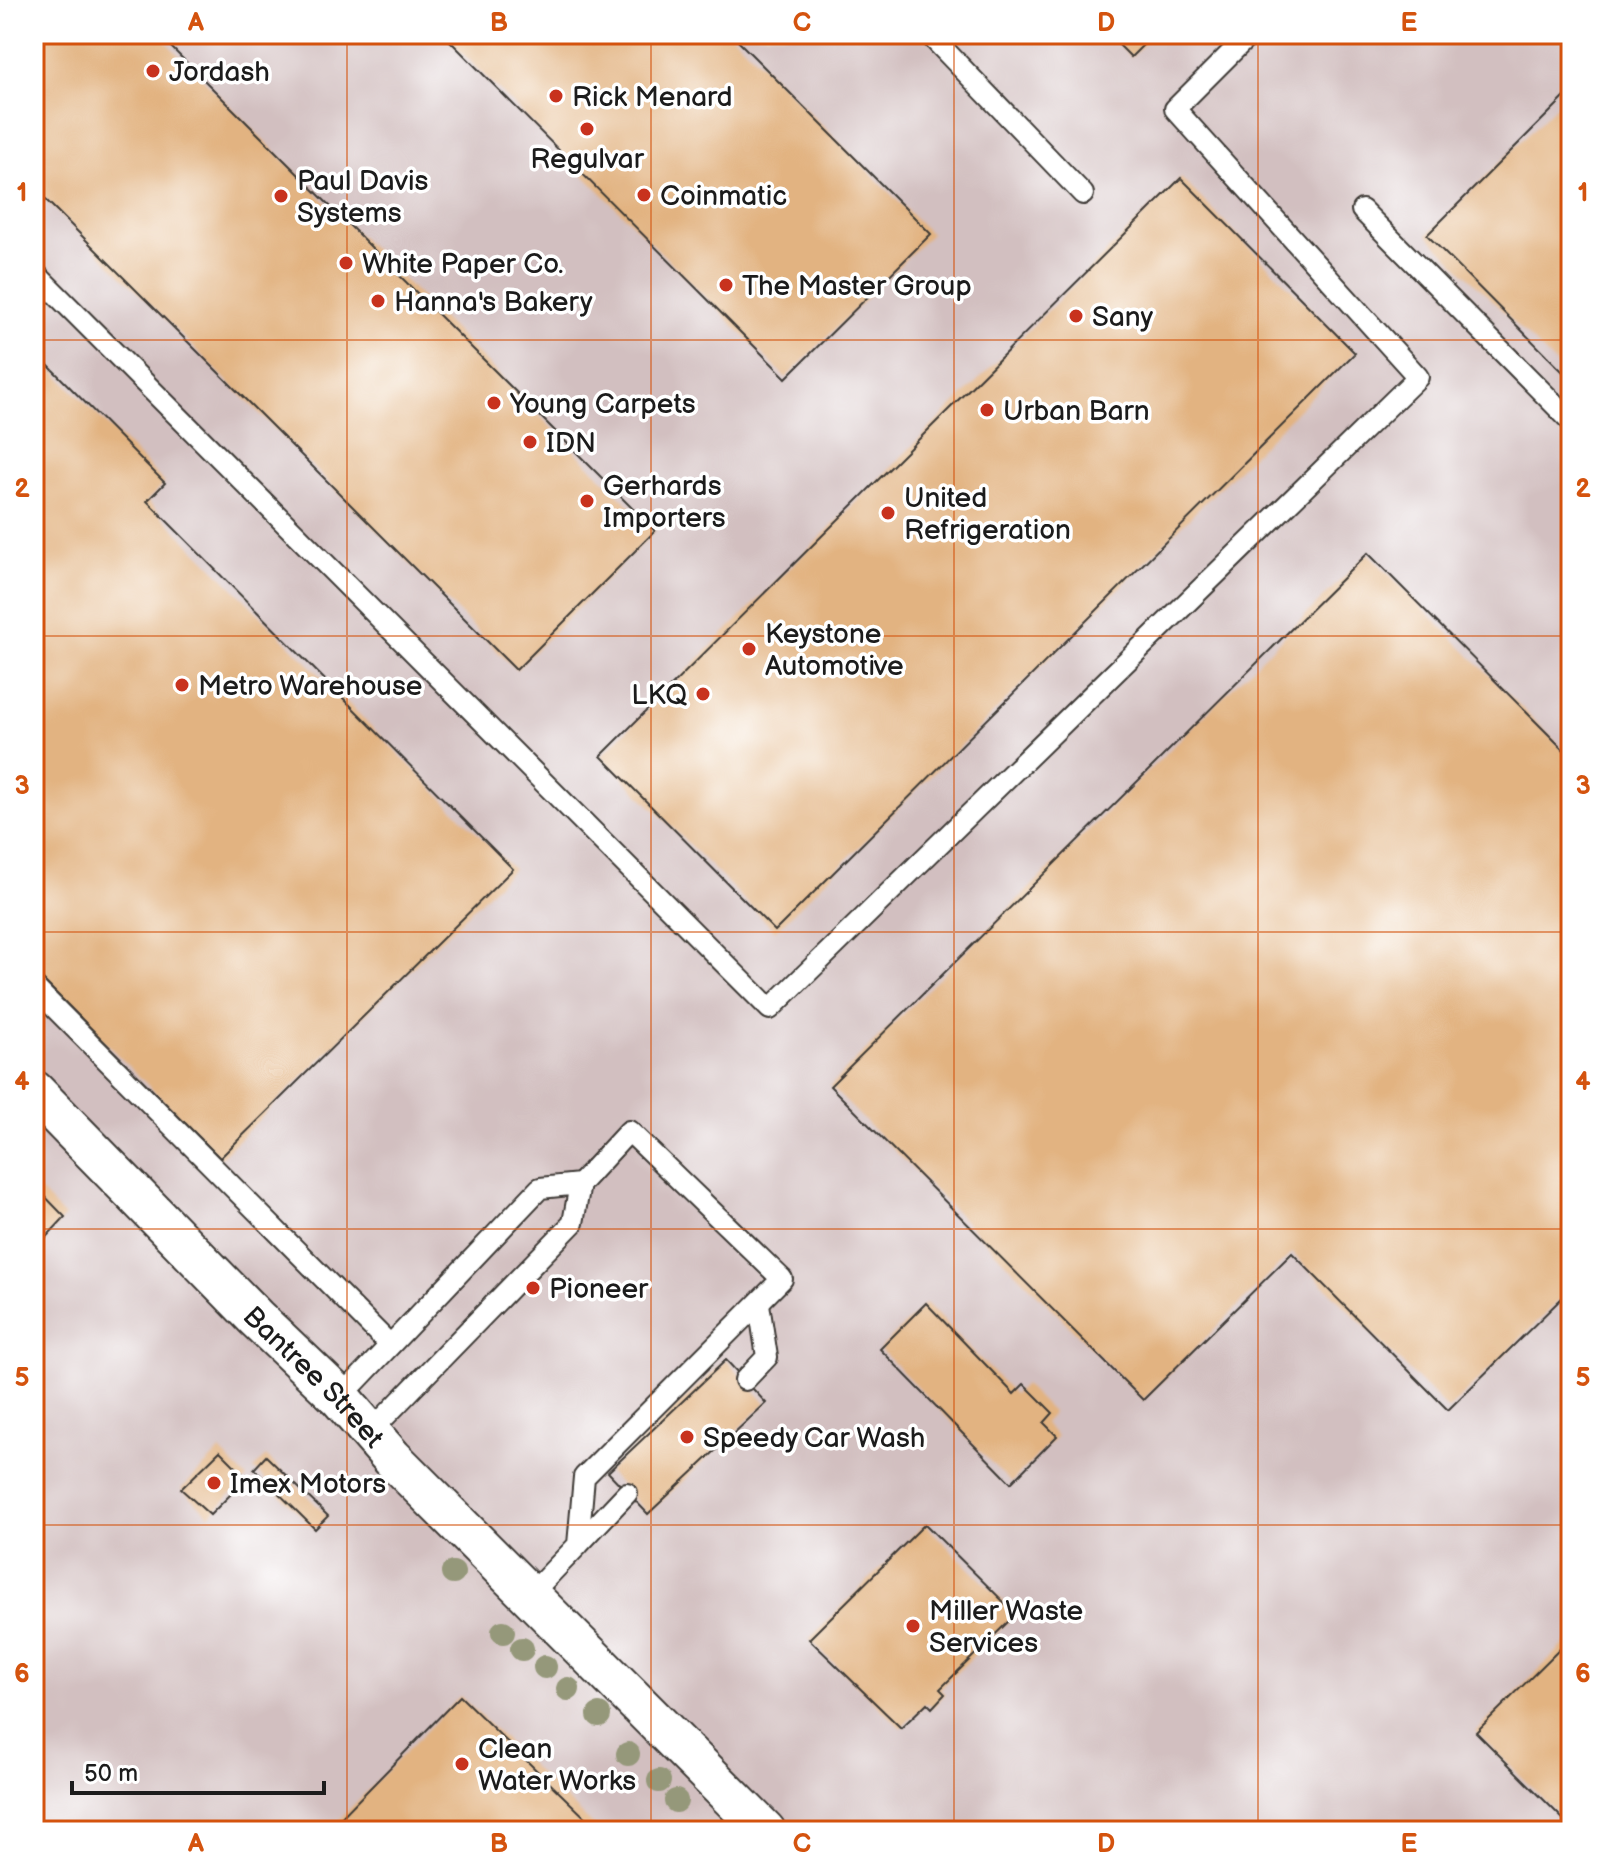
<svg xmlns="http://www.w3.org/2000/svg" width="1605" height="1865" viewBox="0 0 1605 1865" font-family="'Balsamiq Sans',sans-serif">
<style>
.industrial{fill:#d2bfc0}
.building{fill:#e2b381}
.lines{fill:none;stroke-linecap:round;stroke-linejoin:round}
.service-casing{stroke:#3c3934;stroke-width:24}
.minor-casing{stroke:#3c3934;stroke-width:44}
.service{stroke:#fff;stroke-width:20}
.minor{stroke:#fff;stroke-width:40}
.tree{fill:#95987a}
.grid{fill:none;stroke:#d4530e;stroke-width:2;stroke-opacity:0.55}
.poi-dot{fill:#c8321e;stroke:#fff;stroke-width:3}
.labels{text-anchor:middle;stroke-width:7;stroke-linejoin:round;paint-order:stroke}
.poi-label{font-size:28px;fill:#1c1c1c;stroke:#fff;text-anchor:start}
.street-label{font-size:28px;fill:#1c1c1c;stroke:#fff}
.neatline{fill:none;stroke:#d4530e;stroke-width:3}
.grid-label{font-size:26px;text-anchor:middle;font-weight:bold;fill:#d4530e}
</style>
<rect width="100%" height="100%" fill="#fff"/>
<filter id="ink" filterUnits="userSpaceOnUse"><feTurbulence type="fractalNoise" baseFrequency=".0125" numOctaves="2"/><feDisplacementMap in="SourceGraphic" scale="16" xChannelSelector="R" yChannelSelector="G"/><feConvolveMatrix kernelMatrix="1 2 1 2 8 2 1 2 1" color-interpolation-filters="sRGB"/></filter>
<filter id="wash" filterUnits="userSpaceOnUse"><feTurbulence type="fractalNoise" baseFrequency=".006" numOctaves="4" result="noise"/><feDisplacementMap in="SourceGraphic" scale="32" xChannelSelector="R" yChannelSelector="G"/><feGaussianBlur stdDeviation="1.8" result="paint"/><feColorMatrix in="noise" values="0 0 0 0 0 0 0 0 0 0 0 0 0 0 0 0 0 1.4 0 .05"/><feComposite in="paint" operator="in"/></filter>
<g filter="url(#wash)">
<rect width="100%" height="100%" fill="#efdfbf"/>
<!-- industrial -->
<rect class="industrial" x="34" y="34" width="1537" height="1797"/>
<g id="blocks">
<!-- building -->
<g class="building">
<polygon points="34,34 158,34 655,531 516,670 34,188"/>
<polygon points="443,34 731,34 931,234 786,378"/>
<polygon points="1108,34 1154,34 1131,57"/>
<polygon points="1571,91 1571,380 1427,235"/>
<polygon points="1181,178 1355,353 775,931 601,756"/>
<polygon points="34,351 165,483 147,501 513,869 220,1158 34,971"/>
<polygon points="1368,553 1571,757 1571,1289 1448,1410 1292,1253 1143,1400 830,1086"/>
<polygon points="34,1185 65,1217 34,1250"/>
<polygon points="926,1303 1014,1394 1024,1384 1053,1413 1044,1423 1057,1436 1011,1483 880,1349"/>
<polygon points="726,1360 766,1403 648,1514 608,1472"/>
<polygon points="220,1451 247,1478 210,1515 181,1489"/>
<polygon points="266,1456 328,1516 315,1529 254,1469"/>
<polygon points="925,1524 1016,1614 940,1689 945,1694 932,1708 927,1703 901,1728 809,1639"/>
<polygon points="1571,1638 1571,1827 1476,1732"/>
<polygon points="460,1696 599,1831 328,1831"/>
</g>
</g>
</g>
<g filter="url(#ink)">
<use href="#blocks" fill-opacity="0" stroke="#3c3934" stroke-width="2"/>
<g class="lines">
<!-- service casing -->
<g class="service-casing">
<g id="service">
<polyline points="929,34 1083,194"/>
<polyline points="1362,210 1571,421"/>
<polyline points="34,272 770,1009 1418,377 1175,109 1250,34"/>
<polyline points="34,987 390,1345"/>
<polyline points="745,1380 767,1357 759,1304"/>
<polyline points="340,1398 540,1188 580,1184 573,1223 370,1432"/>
<polyline points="578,1545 627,1493"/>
<polyline points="529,1596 578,1545 584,1477 782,1279 629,1131 580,1184"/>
</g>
</g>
<!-- minor casing -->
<g class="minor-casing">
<g id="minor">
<path id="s1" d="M34,1091L256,1318L340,1398L392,1458L765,1831"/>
</g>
</g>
<!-- service -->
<use href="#service" class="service"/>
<!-- minor -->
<use href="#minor" class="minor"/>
</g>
<!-- trees -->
<g class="tree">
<circle cx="453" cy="1573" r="12"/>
<circle cx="503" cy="1632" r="12"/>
<circle cx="522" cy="1649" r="12"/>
<circle cx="545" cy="1667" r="12"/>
<circle cx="568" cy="1689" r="12"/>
<circle cx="599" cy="1715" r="12"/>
<circle cx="628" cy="1754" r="12"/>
<circle cx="659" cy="1781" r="12"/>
<circle cx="676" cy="1801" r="12"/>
</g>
</g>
<!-- grid -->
<path class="grid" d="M347,34V1831M651,34V1831M954,34V1831M1258,34V1831M34,340H1571M34,636H1571M34,932H1571M34,1229H1571M34,1525H1571"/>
<!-- markers -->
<g class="poi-dot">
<circle cx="153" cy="71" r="8"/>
<circle cx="556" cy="96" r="8"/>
<circle cx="587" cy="129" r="8"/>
<circle cx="644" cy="195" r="8"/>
<circle cx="281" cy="196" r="8"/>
<circle cx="346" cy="263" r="8"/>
<circle cx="726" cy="285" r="8"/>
<circle cx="378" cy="301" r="8"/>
<circle cx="1076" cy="316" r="8"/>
<circle cx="494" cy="403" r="8"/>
<circle cx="987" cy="410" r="8"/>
<circle cx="530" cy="442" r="8"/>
<circle cx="587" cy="501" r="8"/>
<circle cx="888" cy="513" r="8"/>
<circle cx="749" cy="649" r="8"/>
<circle cx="182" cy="685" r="8"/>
<circle cx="703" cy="694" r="8"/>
<circle cx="533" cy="1288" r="8"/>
<circle cx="687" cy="1437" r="8"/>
<circle cx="214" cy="1483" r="8"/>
<circle cx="913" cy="1626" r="8"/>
<circle cx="462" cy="1764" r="8"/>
</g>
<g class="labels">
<!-- poi labels -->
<g class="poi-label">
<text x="169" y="81">Jordash</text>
<text x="572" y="106">Rick Menard</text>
<text x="587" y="168" text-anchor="middle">Regulvar</text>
<text x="297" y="190">Paul Davis<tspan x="297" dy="32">Systems</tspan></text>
<text x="660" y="205">Coinmatic</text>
<text x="362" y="273">White Paper Co.</text>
<text x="742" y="295">The Master Group</text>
<text x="394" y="311">Hanna's Bakery</text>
<text x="1092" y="326">Sany</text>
<text x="510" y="413">Young Carpets</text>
<text x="1003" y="420">Urban Barn</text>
<text x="546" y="452">IDN</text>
<text x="603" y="495">Gerhards<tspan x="603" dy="32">Importers</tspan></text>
<text x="904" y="507">United<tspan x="904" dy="32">Refrigeration</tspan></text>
<text x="765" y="643">Keystone<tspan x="765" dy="32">Automotive</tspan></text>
<text x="198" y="695">Metro Warehouse</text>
<text x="687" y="704" text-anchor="end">LKQ</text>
<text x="549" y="1298">Pioneer</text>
<text x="703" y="1447">Speedy Car Wash</text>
<text x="230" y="1493">Imex Motors</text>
<text x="929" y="1620">Miller Waste<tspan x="929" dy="32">Services</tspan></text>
<text x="478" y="1758">Clean<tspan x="478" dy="32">Water Works</tspan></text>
</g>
<!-- street labels -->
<g class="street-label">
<text dy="10" stroke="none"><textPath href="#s1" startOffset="400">Bantree Street</textPath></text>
</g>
</g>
<!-- margin -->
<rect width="1605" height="1865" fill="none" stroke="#fff" stroke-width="88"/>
<!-- scale -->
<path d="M72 1781v12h252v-12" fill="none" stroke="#1c1c1c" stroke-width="4"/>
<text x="84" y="1781" font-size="24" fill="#1c1c1c" stroke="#ffffff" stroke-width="6" paint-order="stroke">50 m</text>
<rect x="44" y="44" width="1517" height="1777" class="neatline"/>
<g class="grid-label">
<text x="196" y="31">A</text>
<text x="499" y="31">B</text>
<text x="802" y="31">C</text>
<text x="1106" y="31">D</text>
<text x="1409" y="31">E</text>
<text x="22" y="201">1</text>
<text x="1583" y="201">1</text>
<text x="22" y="497">2</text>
<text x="1583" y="497">2</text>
<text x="22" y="794">3</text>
<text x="1583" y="794">3</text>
<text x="22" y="1090">4</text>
<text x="1583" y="1090">4</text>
<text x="22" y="1386">5</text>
<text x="1583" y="1386">5</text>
<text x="22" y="1682">6</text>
<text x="1583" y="1682">6</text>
<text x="196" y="1852">A</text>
<text x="499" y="1852">B</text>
<text x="802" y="1852">C</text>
<text x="1106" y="1852">D</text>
<text x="1409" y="1852">E</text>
</g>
</svg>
